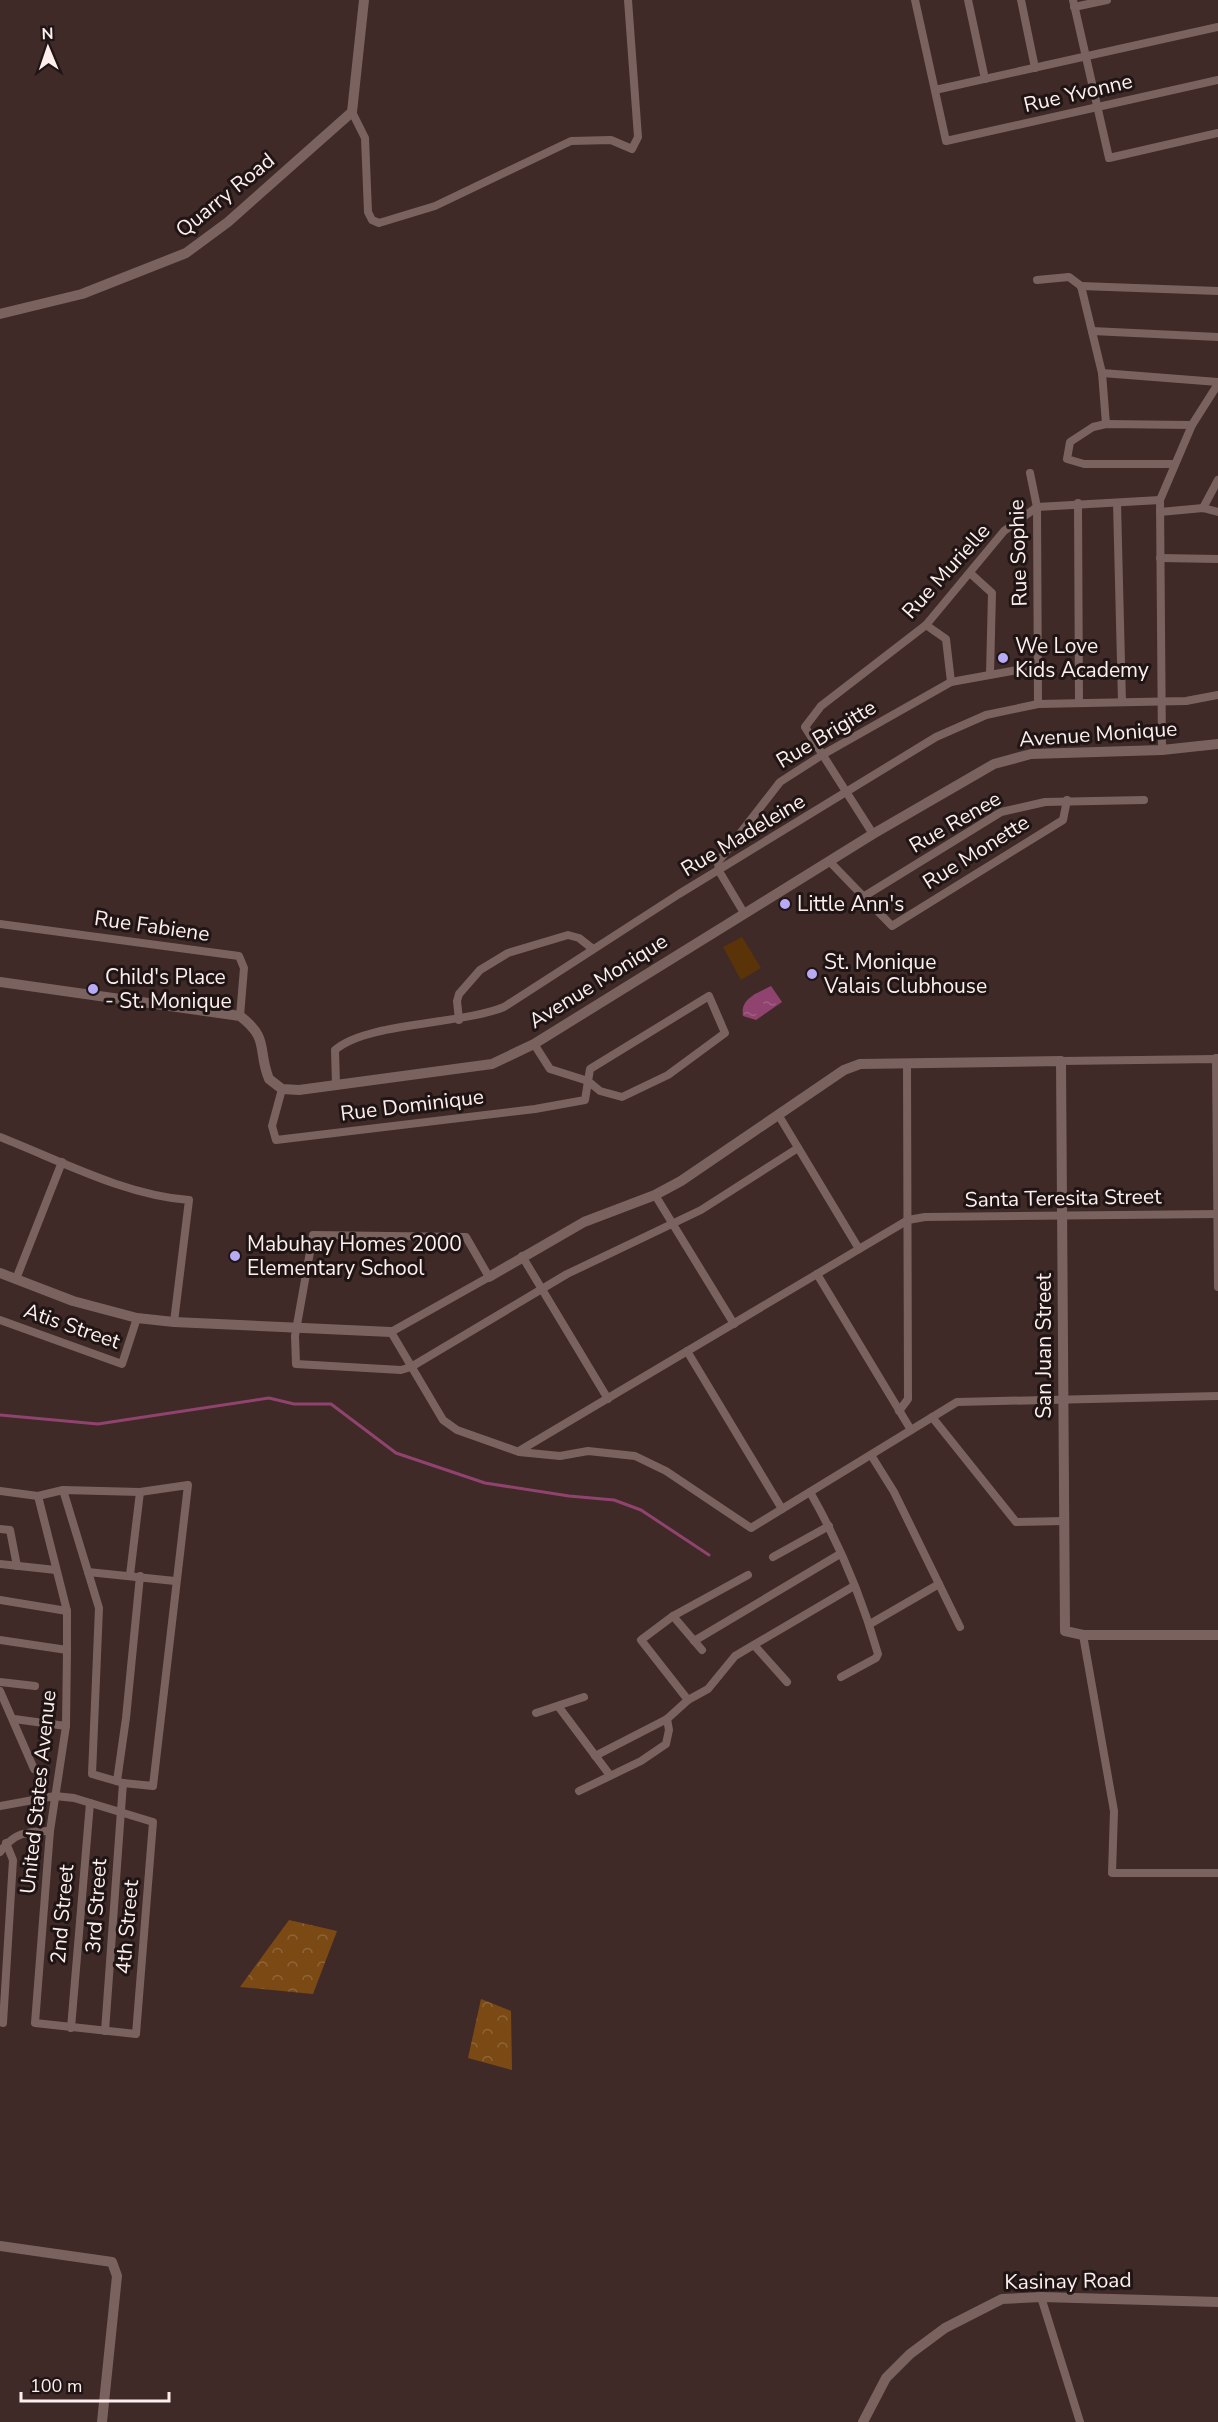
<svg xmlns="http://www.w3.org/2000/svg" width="1218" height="2422" viewBox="0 0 1218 2422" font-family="'Nunito Sans',sans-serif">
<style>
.forest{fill:url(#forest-crowns)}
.pitch{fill:#5a3408}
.water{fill:url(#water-ripples)}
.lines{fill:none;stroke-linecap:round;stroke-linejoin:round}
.stream{stroke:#90436e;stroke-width:3}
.minor{stroke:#7a625f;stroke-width:8}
.tertiary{stroke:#7a625f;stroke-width:10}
.poi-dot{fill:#b7abf7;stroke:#1f1514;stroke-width:2}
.labels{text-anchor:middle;stroke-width:6;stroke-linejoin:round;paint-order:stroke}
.street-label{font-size:21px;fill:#feefee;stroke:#1f1514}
.poi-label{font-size:21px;fill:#feefee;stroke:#1f1514;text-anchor:start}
</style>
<defs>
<pattern id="forest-crowns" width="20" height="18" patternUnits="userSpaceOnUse" patternTransform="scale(1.5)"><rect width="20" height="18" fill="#7b4a14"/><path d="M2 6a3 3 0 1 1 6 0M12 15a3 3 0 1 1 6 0" fill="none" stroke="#8f6436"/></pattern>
<pattern id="water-ripples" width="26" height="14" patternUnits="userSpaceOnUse" patternTransform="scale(1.5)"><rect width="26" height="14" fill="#90436e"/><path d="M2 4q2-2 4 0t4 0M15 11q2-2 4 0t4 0" fill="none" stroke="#a15e83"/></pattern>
</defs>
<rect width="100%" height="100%" fill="#3f2a27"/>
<!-- forest -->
<g class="forest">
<polygon points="289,1920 337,1931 313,1994 240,1987"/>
<polygon points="481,1999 511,2011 512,2070 468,2058"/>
</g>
<!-- pitch -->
<polygon class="pitch" points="742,937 761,968 741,980 723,947"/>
<!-- water -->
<path class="water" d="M771,986L782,1002L756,1020L743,1016C740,998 758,993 771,986Z"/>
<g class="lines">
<!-- stream -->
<polyline class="stream" points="0,1415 98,1424 269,1398 294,1404 331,1404 396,1453 485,1483 569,1496 614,1500 641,1510 709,1555"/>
<!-- minor -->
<g class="minor">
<polyline points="915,0 946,141 1218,80"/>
<polyline points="968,0 985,79"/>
<polyline points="1021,0 1035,68"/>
<polyline points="1073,0 1109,158 1218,133"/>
<polyline points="1074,7 1107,0"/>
<polyline points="935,90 1218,27"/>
<polyline points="352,112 365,138 368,212 372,220 379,223 435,206 571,141 611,140 632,149 638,137 628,0"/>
<polyline points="1037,280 1069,277 1081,286"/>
<polyline points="1081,286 1102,373 1106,424"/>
<polyline points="1081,286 1218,291"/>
<polyline points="1092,331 1218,337"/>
<polyline points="1102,373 1218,382"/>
<polyline points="1173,464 1084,464 1067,459 1070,442 1093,427 1106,424 1192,425"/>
<polyline points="1030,473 1037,507 1038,704"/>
<polyline points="1078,503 1079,703"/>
<polyline points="1117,503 1122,702"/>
<polyline points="1203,508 1218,480"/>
<polyline points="1160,512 1203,508 1218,512"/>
<polyline points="1160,558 1218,559"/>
<polyline points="970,573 992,593 990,674"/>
<polyline points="926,625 946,639 951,682"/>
<polyline points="1162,750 1160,500 1192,425 1218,384"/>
<polyline points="873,834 805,727 821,706 926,625 1004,531 1037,507 1160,500"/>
<polyline points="830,862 892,926 1063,820 1067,800"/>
<polyline points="863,897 1001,812 1045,802 1144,800"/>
<polyline points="744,913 719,871 718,862 780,782 822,755 951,682 1039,666"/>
<polyline points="0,924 239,956 244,968 240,1016"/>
<polyline points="459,1020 457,1001 459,994 480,970 508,953 568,935 579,938 593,949"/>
<polyline points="1061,1061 1216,1059 1218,1287"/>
<path d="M336,1085L335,1050C367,1022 460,1025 504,1007L679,894L936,737L986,715L1038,704L1186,701L1218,695"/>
<polyline points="282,1089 272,1126 276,1140 535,1109 585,1100 590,1069 709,996 725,1033 668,1075 622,1097 600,1091 588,1081 550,1069 534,1044"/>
<polyline points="779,1116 859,1249"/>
<path d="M0,1137C61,1161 124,1195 189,1200L174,1322"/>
<polyline points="798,1148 701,1210 567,1274 411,1367 401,1370 296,1364 295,1336 313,1235 466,1237 489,1277 391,1332 443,1420 457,1430 519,1452 560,1456 588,1451 635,1456 666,1471 751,1528 957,1402 1218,1396"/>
<polyline points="655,1195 734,1324"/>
<polyline points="522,1256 608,1399"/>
<polyline points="817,1274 911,1430"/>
<polyline points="16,1279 62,1162"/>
<polyline points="0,1320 122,1364 137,1318"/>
<polyline points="687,1351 782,1509"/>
<polyline points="899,1411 908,1399 907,1063"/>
<polyline points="932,1417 1016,1522 1065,1521"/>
<polyline points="519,1451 908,1220 925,1217 1218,1214"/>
<polyline points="871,1455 894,1492 960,1627"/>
<polyline points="0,1491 38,1496 63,1490 140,1492 188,1485 153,1786 123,1783 92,1774 99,1608 63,1490"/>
<path d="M810,1492C839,1543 862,1598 878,1654L876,1658L841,1677"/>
<polyline points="0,1529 10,1530 17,1566"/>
<polyline points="773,1557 829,1526"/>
<polyline points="0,1564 56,1570"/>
<polyline points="88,1572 175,1581"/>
<polyline points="130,1575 140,1492"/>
<polyline points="748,1575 673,1616 641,1640 688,1700 708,1689 735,1656 854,1586"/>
<polyline points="0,1600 67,1611"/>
<polyline points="673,1616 702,1650"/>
<polyline points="870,1624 939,1584"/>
<polyline points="1083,1635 1114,1811 1112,1873 1218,1873"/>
<polyline points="0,1640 67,1650"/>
<polyline points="694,1641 840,1554"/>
<polyline points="754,1645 787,1682"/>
<polyline points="0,1682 35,1686"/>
<polyline points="0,1691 34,1769"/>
<polyline points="558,1706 609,1774"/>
<polyline points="536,1713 584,1697"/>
<polyline points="14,1719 66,1726"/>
<polyline points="595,1756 667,1719 688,1700"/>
<polyline points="117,1781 126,1718 140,1576"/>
<polyline points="579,1791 641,1761 666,1744 669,1730 667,1719"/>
<polyline points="0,1806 55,1796 74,1798 153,1822 136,2034 35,2023 50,1831 66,1726 67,1650 67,1611 38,1496"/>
<path d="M0,1852C15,1832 26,1832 50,1831"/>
<polyline points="3,2023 13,1860 6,1843"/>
<polyline points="71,2028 90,1803"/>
<polyline points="105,2031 123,1783"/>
<polyline points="1041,2297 1080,2422"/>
</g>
<!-- tertiary -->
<g class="tertiary">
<polyline points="0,314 82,294 186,253 228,222 352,112 364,0"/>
<path d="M0,982L240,1016C270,1039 257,1049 269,1079L282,1089L299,1090L492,1064L534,1044L873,834L994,764L1031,754L1162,750L1218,744"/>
<polyline points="1216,1059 1218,1059"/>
<polyline points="0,1273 73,1301 137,1318 174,1322 391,1332"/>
<polyline points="489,1277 584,1222 655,1195 681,1181 844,1070 860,1064 1061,1061 1065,1631 1083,1635 1218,1635"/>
<polyline points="0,2246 112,2262 117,2276 102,2422"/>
<polyline points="863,2422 886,2378 910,2354 945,2328 1002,2299 1041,2297 1218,2302"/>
</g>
</g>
<!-- markers -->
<g class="poi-dot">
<circle cx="1003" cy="658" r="6"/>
<circle cx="785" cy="904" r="6"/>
<circle cx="812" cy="974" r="6"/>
<circle cx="93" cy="989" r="6"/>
<circle cx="235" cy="1256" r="6"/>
</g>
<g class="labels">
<!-- street labels -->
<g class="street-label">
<text transform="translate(1078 93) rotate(-13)" y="7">Rue Yvonne</text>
<text transform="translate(225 195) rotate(-39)" y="7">Quarry Road</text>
<text transform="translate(1018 553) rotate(-92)" y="7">Rue Sophie</text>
<text transform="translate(946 571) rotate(-48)" y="7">Rue Murielle</text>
<text transform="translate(826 734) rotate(-31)" y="7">Rue Brigitte</text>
<text transform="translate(1098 734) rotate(-4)" y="7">Avenue Monique</text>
<text transform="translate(955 822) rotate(-30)" y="7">Rue Renee</text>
<text transform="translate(743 835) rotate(-31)" y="7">Rue Madeleine</text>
<text transform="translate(976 852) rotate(-32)" y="7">Rue Monette</text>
<text transform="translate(152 926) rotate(8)" y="7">Rue Fabiene</text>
<text transform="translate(598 981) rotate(-32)" y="7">Avenue Monique</text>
<text transform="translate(412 1105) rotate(-7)" y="7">Rue Dominique</text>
<text transform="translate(1063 1198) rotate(-1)" y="7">Santa Teresita Street</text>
<text transform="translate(72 1326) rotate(19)" y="7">Atis Street</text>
<text transform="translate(1044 1346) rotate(-90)" y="7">San Juan Street</text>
<text transform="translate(38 1792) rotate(-84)" y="7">United States Avenue</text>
<text transform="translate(96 1906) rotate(-86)" y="7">3rd Street</text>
<text transform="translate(62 1914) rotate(-85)" y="7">2nd Street</text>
<text transform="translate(127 1927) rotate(-85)" y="7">4th Street</text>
<text transform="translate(1068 2281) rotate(-1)" y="7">Kasinay Road</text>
</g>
<!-- poi labels -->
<g class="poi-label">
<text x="1015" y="653">We Love<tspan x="1015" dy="24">Kids Academy</tspan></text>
<text x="797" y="911">Little Ann's</text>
<text x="824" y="969">St. Monique<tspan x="824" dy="24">Valais Clubhouse</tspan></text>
<text x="105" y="984">Child's Place<tspan x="105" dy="24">- St. Monique</tspan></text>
<text x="247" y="1251">Mabuhay Homes 2000<tspan x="247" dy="24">Elementary School</tspan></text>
</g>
</g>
<!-- north arrow -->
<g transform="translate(48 48) rotate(358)" stroke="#1f1514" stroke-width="4.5" paint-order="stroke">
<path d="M0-4.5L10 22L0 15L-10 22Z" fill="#feefee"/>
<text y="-9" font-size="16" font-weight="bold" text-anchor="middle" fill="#feefee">N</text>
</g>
<!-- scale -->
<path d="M21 2392v9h148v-9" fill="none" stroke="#feefee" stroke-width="3"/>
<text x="30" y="2392" font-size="18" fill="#feefee" stroke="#1f1514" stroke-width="4.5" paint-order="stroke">100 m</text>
</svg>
